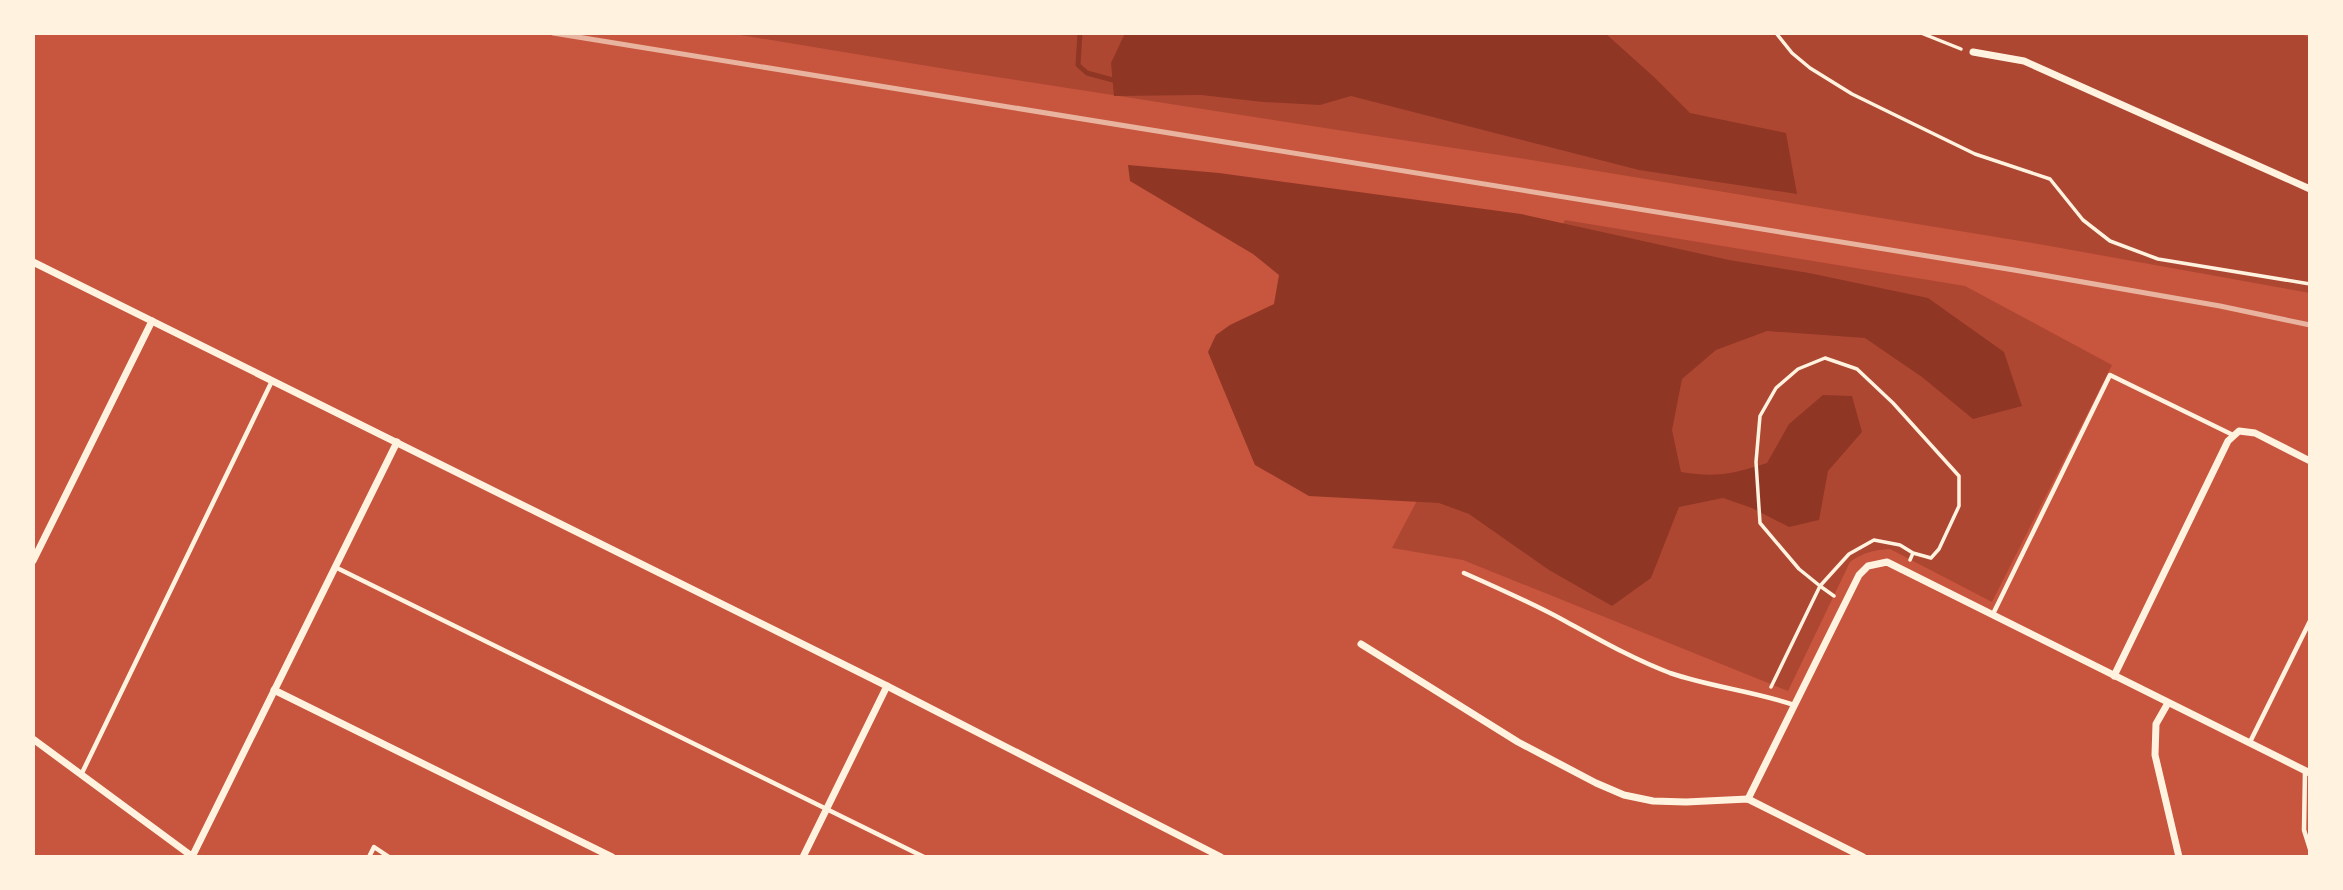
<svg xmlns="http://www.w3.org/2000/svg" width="2343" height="890" viewBox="0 0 2343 890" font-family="Quicksand,sans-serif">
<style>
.green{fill:#ae4732}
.water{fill:#8f3625}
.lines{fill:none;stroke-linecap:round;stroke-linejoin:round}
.stream{stroke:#8f3625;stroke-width:5}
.path{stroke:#fff3e0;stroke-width:3.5}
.service{stroke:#fff3e0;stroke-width:4.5}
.minor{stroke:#fff3e0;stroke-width:7}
.rail{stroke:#e9b49f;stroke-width:5}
</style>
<rect width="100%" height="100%" fill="#c8553d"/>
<!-- green -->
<g class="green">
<polygon points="728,33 2299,33 2310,38 2310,293 2044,245 1525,159 958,71"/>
<path d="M1565,220L1965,286L2112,365L1992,602L1890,549C1874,550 1864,552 1850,562L1788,691L1463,560L1392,548Z"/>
</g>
<!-- water -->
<g class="water">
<polygon points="1125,33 1605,33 1654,77 1690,113 1786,133 1797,194 1639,170 1351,96 1320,105 1263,102 1201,95 1114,96 1111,63"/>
<path d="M1128,165L1219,173L1521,214L1729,260L1809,273L1928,298L2004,352L2022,406L1973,419L1922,377L1865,338L1767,331L1716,350L1682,379L1672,430L1681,472C1717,478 1732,474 1767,463L1789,424L1823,395L1852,396L1862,432L1828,471L1819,520L1789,527L1752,508L1723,498L1679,507L1651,578L1612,606L1549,570L1469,514L1439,503L1309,496L1255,465L1208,352L1216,335L1230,325L1274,304L1279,275L1253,254L1130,181Z"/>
</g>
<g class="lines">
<!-- stream -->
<polyline class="stream" points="1080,33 1078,65 1087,73 1113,80"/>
<!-- path -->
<g class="path">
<polyline points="1776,33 1792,53 1810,68 1852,94 1975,154 2050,179 2083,220 2110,241 2158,259 2310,284"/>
<polyline points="1921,33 1961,49"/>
<polyline points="1910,560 1913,553 1931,558 1939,549 1959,506 1959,476 1893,403 1857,369 1825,358 1798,369 1776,388 1760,416 1756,462 1760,523 1799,569 1820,586 1849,554 1874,540 1900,545 1913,553"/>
<polyline points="1771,687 1820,586 1834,596"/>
</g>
<!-- service -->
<g class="service">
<polyline points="335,567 924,857"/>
<path d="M1464,573C1498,588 1532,603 1565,621C1600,640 1633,659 1670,673C1711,687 1753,691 1794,705"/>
<polyline points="1993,614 2110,375 2233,435"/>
<polyline points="2250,742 2310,621"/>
<polyline points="2305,771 2304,830 2310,849"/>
<polyline points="81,775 272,381"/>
<polyline points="369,857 374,847 389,857"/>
</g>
<!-- minor -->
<g class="minor">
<polyline points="1973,52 2024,61 2310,189"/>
<polyline points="33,262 887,686 1221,857"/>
<polyline points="33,561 152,321"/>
<polyline points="1361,644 1518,742 1596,783 1624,795 1653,801 1686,802 1748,799 1863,857"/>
<polyline points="2114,676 2228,441 2239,431 2255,433 2310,461"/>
<polyline points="274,690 612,857"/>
<polyline points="2168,703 2156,724 2155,755 2179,857"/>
<polyline points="33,739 193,857"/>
<polyline points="1748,799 1859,575 1868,566 1887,562 2310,773"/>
<polyline points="192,857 397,442"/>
<polyline points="803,857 887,686"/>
</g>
<!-- rail -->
<polyline class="rail" points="553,33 2014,270 2220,306 2310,325"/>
</g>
<!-- border -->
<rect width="2343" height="890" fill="none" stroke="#fff3e0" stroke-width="70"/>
</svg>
